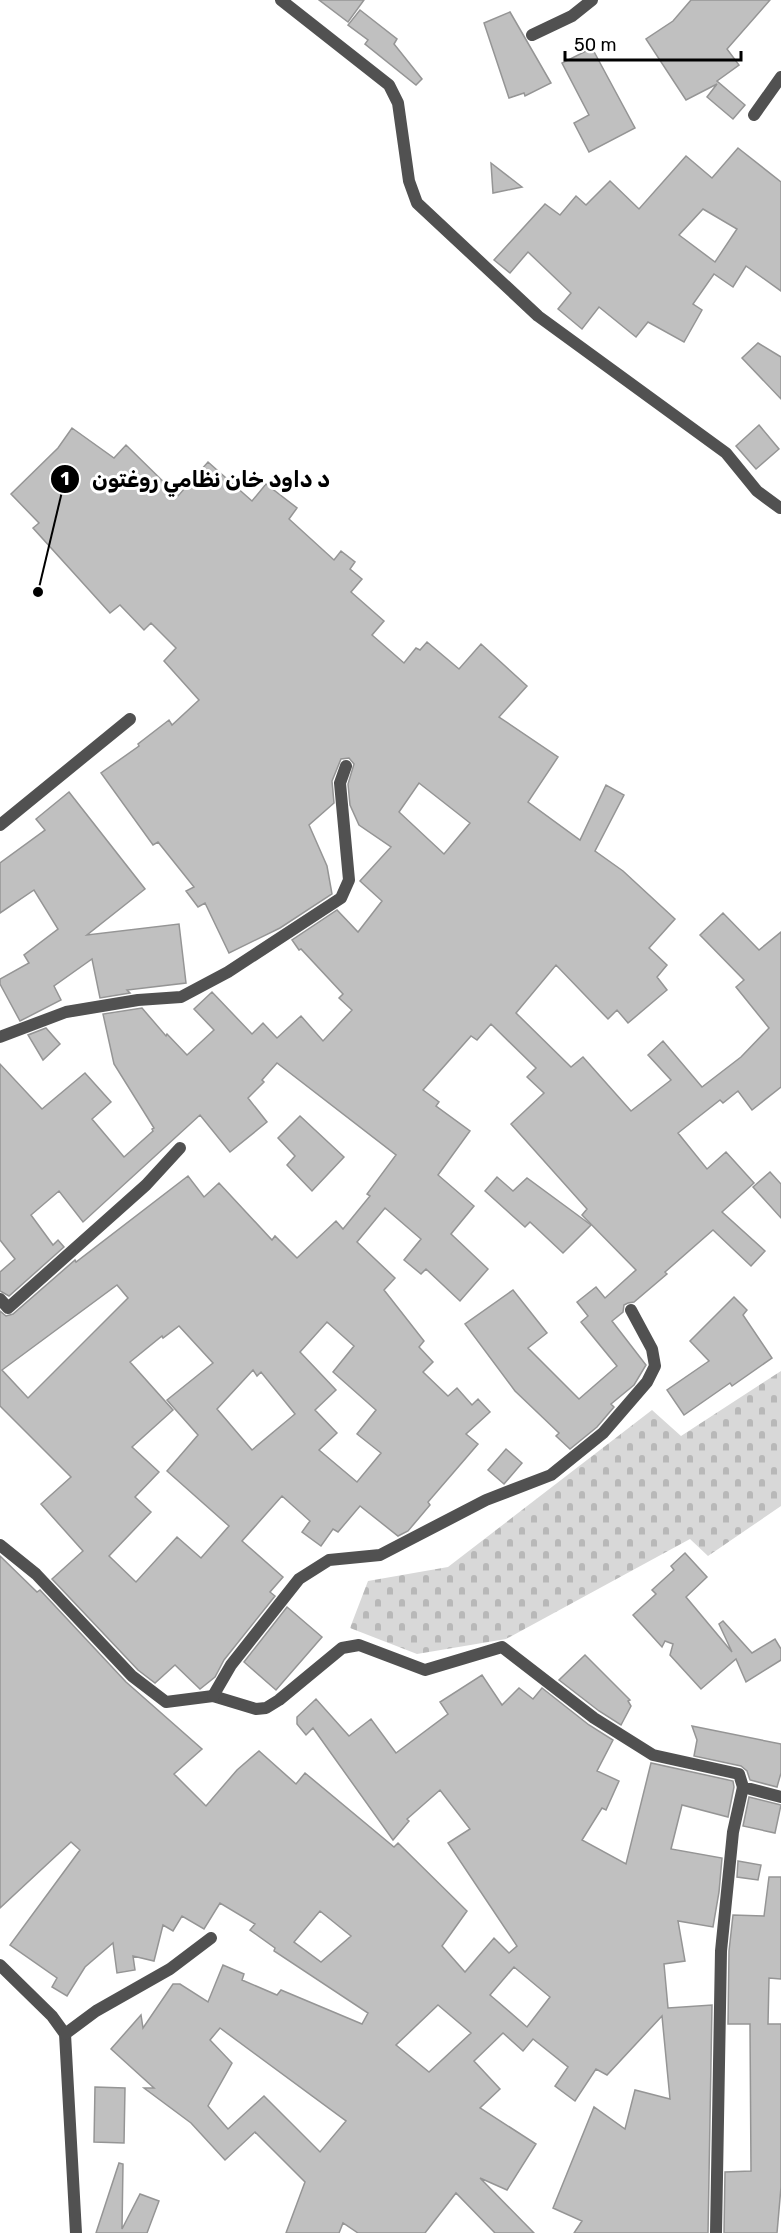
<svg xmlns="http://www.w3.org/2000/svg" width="781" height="2233" viewBox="0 0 781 2233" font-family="Rubik,'Noto Naskh Arabic',sans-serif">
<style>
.cemetery{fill:url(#cemetery-stones)}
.building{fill:#c0c0c0;stroke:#959595;stroke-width:1.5;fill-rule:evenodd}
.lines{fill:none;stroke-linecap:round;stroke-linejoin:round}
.minor{stroke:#515151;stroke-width:12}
.leader{fill:none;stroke:#000;stroke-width:2}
.callout-dot{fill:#000;stroke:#fff;stroke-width:2}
.mark-label{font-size:18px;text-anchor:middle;font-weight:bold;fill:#fff}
.callout-label{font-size:22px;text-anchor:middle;font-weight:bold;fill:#000;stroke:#fff;stroke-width:6;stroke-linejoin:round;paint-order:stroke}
</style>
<defs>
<pattern id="cemetery-stones" width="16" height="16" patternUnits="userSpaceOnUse" patternTransform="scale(1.5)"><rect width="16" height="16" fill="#d8d8d8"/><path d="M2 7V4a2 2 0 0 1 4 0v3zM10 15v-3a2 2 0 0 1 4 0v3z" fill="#b8b8b8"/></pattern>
</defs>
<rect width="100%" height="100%" fill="#fff"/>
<!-- cemetery -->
<polygon class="cemetery" points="781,1371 781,1506 708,1556 690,1539 506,1639 417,1654 350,1628 368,1581 448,1567 652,1410 681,1436"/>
<!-- building -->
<g class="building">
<polygon points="319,0 364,0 348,22"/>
<polygon points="691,0 770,0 727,49 739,65 717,81 745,105 733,119 707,97 717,84 686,100 646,39 673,21"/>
<polygon points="360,10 397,39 394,44 422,79 416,85 365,44 368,40 348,25"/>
<polygon points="510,12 551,83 525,96 524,93 509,98 484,23"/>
<polygon points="592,48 635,128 589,152 574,123 589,115 562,63"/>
<path d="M738,148L781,182V291L746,266L733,287L714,274L693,304L702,310L684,342L648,322L636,337L599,307L582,329L558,309L571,293L528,252L510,273L494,260L545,204L560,215L576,196L586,205L610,181L639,209L686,156L712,178ZM703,209L737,229L715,262L679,235Z"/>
<polygon points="491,163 522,187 493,193"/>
<polygon points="758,343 781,357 781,399 742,358"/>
<polygon points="759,425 779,449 756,469 736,446"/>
<path d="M72,428L114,458L126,445L178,496L208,462L252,501L266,484L297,508L289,519L334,560L341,551L355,562L350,569L362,579L351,592L384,621L372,635L404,663L416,648L420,650L427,642L459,669L481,644L527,686L499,717L558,757L528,802L580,840L606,785L624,795L595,851L623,871L675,919L649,948L667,965L657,977L667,990L628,1023L617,1010L608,1019L556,965L516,1013L571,1067L583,1057L631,1111L671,1080L648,1055L663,1041L702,1087L741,1057L769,1028L736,987L744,980L700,935L723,913L759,950L781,932V1087L752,1110L738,1091L723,1103L720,1100L678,1133L707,1169L726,1152L754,1183L722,1212L765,1251L751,1266L713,1230L665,1272L667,1274L634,1302L628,1303L624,1305L623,1312L612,1321L646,1365L634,1385L611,1404L614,1407L597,1427L570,1449L556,1436L559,1433L515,1391L465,1324L513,1290L547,1333L528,1348L579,1399L617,1366L581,1322L588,1316L577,1302L596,1287L605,1298L636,1270L582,1215L587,1209L511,1124L544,1093L527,1077L536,1068L491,1024L477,1040L471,1036L423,1090L439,1102L436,1106L470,1131L438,1175L474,1206L451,1234L488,1269L460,1301L426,1269L421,1274L404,1260L421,1239L385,1208L357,1242L395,1278L384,1290L424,1341L419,1347L433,1362L423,1372L448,1396L457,1388L472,1405L478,1399L490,1412L466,1434L478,1444L428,1502L430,1505L408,1531L398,1536L360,1506L338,1532L333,1529L321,1546L302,1532L310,1521L282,1496L242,1541L283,1577L270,1592L275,1596L224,1660L215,1677L200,1689L175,1665L155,1683L138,1670L52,1579L83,1551L41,1504L71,1477L0,1406V1311L6,1316L13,1314L75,1260L76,1262L188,1176L204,1197L219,1183L272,1240L275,1236L297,1258L336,1221L343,1229L370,1196L367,1194L396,1155L277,1063L262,1080L264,1082L248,1098L267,1122L230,1152L200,1115L83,1222L59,1191L31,1215L53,1245L58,1240L64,1247L9,1296L0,1291V1272L15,1259L0,1240V1064L42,1109L85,1073L111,1102L92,1119L124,1157L153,1131L152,1129L154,1128L114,1064L103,1014L142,1008L166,1036L167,1034L187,1055L214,1030L194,1009L212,992L252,1034L263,1023L277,1038L301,1016L323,1041L352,1010L339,998L343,994L301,949L299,950L292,940L337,910L358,932L382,901L360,881L391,847L359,825L350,805L348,784L354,764L349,758L341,759L332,781L334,803L309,825L327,866L332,894L280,928L229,953L205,903L198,907L186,891L194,887L158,842L153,845L101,773L139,746L138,744L169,720L172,725L199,700L164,661L176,648L151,623L144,630L120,605L110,613L33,528L39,523L11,494L58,448ZM419,783L470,823L444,854L399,812ZM117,1285L128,1298L28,1398L2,1370ZM327,1322L354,1346L333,1372L376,1410L357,1434L381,1453L357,1482L319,1450L337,1433L315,1410L336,1390L300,1352ZM179,1326L213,1363L167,1400L198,1435L167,1471L229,1526L201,1558L177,1537L136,1582L109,1556L151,1512L135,1497L159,1472L132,1447L173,1410L130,1362L162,1336L163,1338ZM253,1370L257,1376L261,1372L295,1414L252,1450L217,1409Z"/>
<polygon points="69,792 145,889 87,935 179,924 186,983 127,990 130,993 100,998 92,959 54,986 61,1000 20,1021 0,984 0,979 29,963 24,955 58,929 34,890 0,913 0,863 45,830 36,819"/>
<polygon points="46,1028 60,1044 43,1060 28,1035"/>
<polygon points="300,1116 344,1157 312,1191 287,1165 295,1156 278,1138"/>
<polygon points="770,1172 781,1184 781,1218 753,1187"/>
<polygon points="497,1177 513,1191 527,1178 591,1225 563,1253 530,1222 525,1227 485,1191"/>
<polygon points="734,1297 747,1310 743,1315 772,1358 732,1386 730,1383 684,1415 667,1390 709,1361 690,1341"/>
<polygon points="506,1449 522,1463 504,1484 488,1470"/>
<polygon points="685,1553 707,1577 686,1597 732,1652 719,1624 723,1621 752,1653 775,1639 781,1649 781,1660 746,1682 736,1659 701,1689 670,1655 673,1644 665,1641 662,1647 633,1615 656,1594 652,1590 674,1570 671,1566"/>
<path d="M0,1556L37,1592L40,1590L126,1682L202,1749L174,1774L206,1806L237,1770L259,1751L296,1784L305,1773L394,1847L398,1843L467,1911L442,1946L465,1972L494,1938L509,1953L517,1946L448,1843L470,1829L440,1790L407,1819L409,1821L393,1840L313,1728L306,1735L297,1724V1717L316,1699L349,1736L371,1719L396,1753L448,1714L440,1702L482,1675L502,1705L519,1688L533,1699L542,1688L589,1725L613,1740L597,1771L619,1781L606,1810L602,1808L582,1840L626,1864L651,1763L733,1781L734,1787L728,1817L682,1805L671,1849L722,1858L719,1892L713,1927L678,1921L685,1961L664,1964L668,2008L712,2005L708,2233H574L582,2221L553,2208L594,2107L625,2129L635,2090L670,2099L662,2016L607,2075L596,2069L575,2101L555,2086L568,2067L533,2039L523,2051L503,2033L474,2061L500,2089L480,2108L536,2144L507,2190L480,2178L534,2233H495L456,2193L425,2233H358L343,2223L339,2233H286L305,2182L255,2132L225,2160L191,2123L144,2088H154L111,2049L141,2015L143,2028L173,1984H180L208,2002L223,1965L244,1974L242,1980L277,1995L281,1990L362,2024L368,2013L274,1951L275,1948L250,1930L255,1924L220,1903L204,1929L182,1916L173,1931L163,1925L154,1961L133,1956L135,1970L117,1973L113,1943L85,1967L67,1996L52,1987L57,1978L10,1945L80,1850L71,1842L0,1908ZM320,1911L351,1936L321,1962L294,1942ZM514,1967L550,1997L527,2027L490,1995ZM438,2005L471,2033L429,2072L396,2045ZM220,2028L346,2121L320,2152L264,2096L228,2129L208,2106L232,2063L210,2040Z"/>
<polygon points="287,1607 322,1637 276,1690 244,1662"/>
<polygon points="585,1655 630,1700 628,1701 631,1706 621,1725 599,1711 559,1680"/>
<polygon points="692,1726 781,1744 781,1773 777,1787 750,1780 747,1771 741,1766 694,1756 697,1740"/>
<polygon points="749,1797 781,1805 775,1833 743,1826"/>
<polygon points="738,1861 761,1865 758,1880 737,1877"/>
<polygon points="769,1877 781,1877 781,1979 769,1978 768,2024 781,2024 781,2187 777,2233 724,2233 725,2172 751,2171 750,2024 728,2024 729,1951 733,1915 764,1916"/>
<polygon points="95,2087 125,2088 124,2143 94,2142"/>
<polygon points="119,2163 123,2164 122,2229 140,2194 159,2201 147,2233 96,2233"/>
</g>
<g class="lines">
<!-- minor -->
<g class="minor">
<polyline points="281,0 389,85 398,103 409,181 417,203 538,316 726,453 757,491 780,508"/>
<polyline points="532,35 572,16 592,0"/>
<polyline points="754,115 781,77"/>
<polyline points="0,825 130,719"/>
<polyline points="0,1037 66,1012 138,1000 181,997 228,972 341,898 349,880 340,783 346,766"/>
<polyline points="0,1299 8,1308 146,1185 180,1148"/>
<polyline points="0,1545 36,1574 132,1676 166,1702 213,1696 256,1709 266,1708 279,1700 342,1648 359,1645 425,1670 502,1647 594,1718 653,1755 739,1774 743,1787 781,1797"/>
<polyline points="213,1696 231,1665 299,1579 329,1560 380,1555 486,1500 551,1475 603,1433 647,1382 655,1366 652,1349 631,1310"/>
<polyline points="0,1965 52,2016 65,2034 76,2233"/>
<polyline points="65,2034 96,2011 170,1969 211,1938"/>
<polyline points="716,2233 721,1951 733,1832 743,1787"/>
</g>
</g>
<!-- callouts -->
<path class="leader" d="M38 592L65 479"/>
<g class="callout-dot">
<circle cx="38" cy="592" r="6"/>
<circle cx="65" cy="479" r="15"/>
</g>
<g class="mark-label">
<text x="65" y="485">1</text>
</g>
<g class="callout-label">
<text x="211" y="487">د داود خان نظامي روغتون</text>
</g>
<!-- scale -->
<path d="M565 51v9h176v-9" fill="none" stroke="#000000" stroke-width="3"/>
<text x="574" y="51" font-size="18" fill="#000000" stroke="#ffffff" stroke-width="4.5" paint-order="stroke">50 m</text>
</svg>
